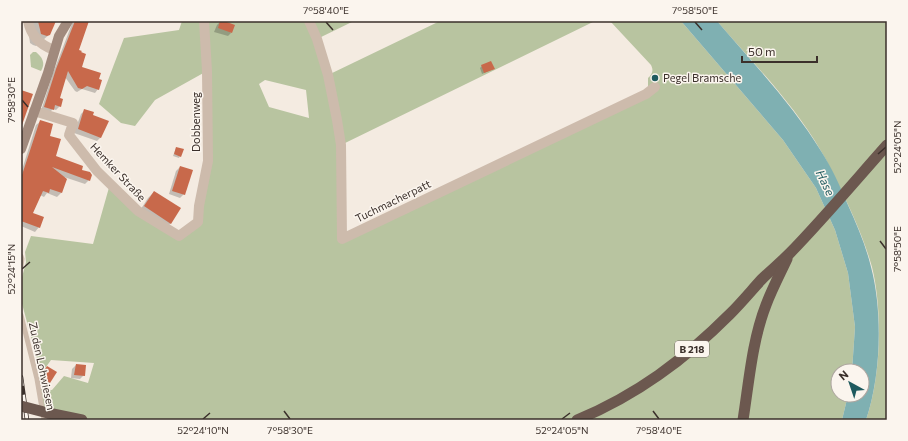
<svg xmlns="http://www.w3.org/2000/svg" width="908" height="441" viewBox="0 0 908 441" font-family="Commissioner,sans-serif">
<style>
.green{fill:#b8c4a0;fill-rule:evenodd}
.water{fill:#7fb0b2}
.shadow{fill:#0003}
.building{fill:#c8694b}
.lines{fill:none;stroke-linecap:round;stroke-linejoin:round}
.service{stroke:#cdbbac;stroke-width:5}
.minor{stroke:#cdbbac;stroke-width:10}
.secondary{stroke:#a18a7d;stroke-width:10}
.trunk{stroke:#6c584f;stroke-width:11}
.rail-casing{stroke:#3b302b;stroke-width:4.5}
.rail{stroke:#fbf5ee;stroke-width:3;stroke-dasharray:9;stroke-linecap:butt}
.trunk-bridge{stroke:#6c584f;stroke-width:11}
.ticks{fill:none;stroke:#3b302b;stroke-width:1.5}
.poi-dot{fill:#1f5a5e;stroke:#fbf5ee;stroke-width:1.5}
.labels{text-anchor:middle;stroke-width:3;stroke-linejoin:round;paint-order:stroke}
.shield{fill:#fbf5ee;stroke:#756b66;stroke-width:1}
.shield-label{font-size:10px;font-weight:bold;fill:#3b302b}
.poi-label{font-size:11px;fill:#3b302b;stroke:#fbf5ee;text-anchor:start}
.street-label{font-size:11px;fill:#3b302b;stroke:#fbf5ee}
.water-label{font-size:12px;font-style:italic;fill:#1f5a5e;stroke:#fbf5ee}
.neatline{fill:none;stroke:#3b302b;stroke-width:1.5}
.ticks-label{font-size:10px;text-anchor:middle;fill:#3b302b}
</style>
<rect width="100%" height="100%" fill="#f4ebe1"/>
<!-- green -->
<g class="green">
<path d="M182,21H354L317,39L328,75L440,21H595L341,145L342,239L646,94L648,87V78C652,74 654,71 651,65L610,21H681L783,140L816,188L835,230L848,273L855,327L852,371H838V395H848L842,420H80L42,411L39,389L52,390L64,376L88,383L94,363L51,360L41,374L21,300V281L26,262L25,252L31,236L93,244L110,184L138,211L179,235L198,222L208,161L207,71L155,100L135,126L121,123L99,104L124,38L179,30ZM265,80L306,90L309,118L269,107L259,84Z"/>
<path d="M717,21H887V420H866C881,376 883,312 872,267C864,239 852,212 839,186C833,174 828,162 821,151C793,103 753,63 717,21Z"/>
<path d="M33,52H36C42,57 46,63 41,71L31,67L30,55Z"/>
</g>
<!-- water -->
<path class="water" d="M681,21H717C753,63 792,104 821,151C832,168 840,186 848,205C857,225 866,246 871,267C883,312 881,376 866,420H842L848,395H862V371H852L855,327L848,273L835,230L816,188L783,140Z"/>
<!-- shadow -->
<g class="shadow">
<polygon points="27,21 55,21 50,34 36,46 33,45 30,43"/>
<polygon points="73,21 88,21 78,50 80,68 98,80 98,89 95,93 82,89 77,92 75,91 65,77 59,99 60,106 56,110 53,109 49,113 41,111 53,73"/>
<polygon points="221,21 231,33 228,36 214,32 217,25"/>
<polygon points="482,66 493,69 482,74 480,68"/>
<polygon points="85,110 101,137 97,141 74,133 81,114"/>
<polygon points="41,121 48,136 55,157 81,170 89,180 85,184 61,176 61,193 57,197 47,193 44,197 40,195 32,214 39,227 35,232 21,226 21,173 36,125"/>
<polygon points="176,148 180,156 179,158 173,156"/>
<polygon points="180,167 184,194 180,198 169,194 176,171"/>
<polygon points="154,192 171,223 165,229 139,212 148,198"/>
<polygon points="76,365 84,375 80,379 71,378 72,369"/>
<polygon points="47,367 50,382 46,386 37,380"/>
</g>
<!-- building -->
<g class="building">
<polygon points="38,21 56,21 50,35 47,36 41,34"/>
<polygon points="75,21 89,21 79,50 82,51 81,52 86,54 82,67 101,73 99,79 102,80 99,90 87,86 82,89 78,88 68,71 60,98 63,99 61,107 55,105 54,110 44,107 56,69"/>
<polygon points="220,21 224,21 235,25 232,33 218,28"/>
<polygon points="491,61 495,69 484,73 481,65"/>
<polygon points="21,90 33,94 22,125 21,125"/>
<polygon points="84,109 94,112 93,115 109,121 101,138 78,129"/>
<polygon points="40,120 53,124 50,136 61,139 56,156 83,166 82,170 90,172 92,175 90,181 52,167 67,179 62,193 50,189 49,193 43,191 33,213 44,217 40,228 21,221 21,178"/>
<polygon points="176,147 184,149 181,157 174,154"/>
<polygon points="180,166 193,170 185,195 172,191"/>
<polygon points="154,191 181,208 171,224 144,206"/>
<polygon points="76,364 86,365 85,376 74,375"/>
<polygon points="47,366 57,372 50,383 41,376"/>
</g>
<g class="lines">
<!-- service -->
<g class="service">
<polyline points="21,256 22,259 21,266"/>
<polyline points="21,315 37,379 44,420"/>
</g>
<!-- minor -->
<g class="minor">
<path d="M28,21C31,36 40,45 54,50"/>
<polyline points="309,21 317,39 328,75 337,120 341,145 342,239 646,94 655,87"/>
<polyline points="34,111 73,123 69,135 97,171 138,211 179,236 198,222 199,206 208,161 207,71 204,21"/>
</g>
<!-- secondary -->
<polyline class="secondary" points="21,149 48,73 59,36 68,21"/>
<!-- trunk -->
<g class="trunk">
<polyline points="48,413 82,420"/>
<path d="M577,420C637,395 684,360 730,314C741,303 751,291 761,280C770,271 780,263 790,253C823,219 855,181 887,145"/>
<path d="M743,420C749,382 752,341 766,305C772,289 780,274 787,259"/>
</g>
<!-- rail casing -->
<g class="rail-casing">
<polyline id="rail" points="21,377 27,420"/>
</g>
<!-- rail -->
<use href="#rail" class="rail"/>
<!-- trunk-bridge -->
<polyline class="trunk-bridge" points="21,406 48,413"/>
</g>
<!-- ticks -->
<path class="ticks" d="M326,22L333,30M695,22L702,30M22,100L28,107M878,154L886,147M880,241L886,249M22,269L30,262M284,411L290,419M653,411L659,419M203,419L210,413M562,419L570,413"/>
<!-- markers -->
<circle class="poi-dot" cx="655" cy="78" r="4"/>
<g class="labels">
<!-- shield labels -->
<rect class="shield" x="675" y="341" width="34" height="16" rx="3"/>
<g class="shield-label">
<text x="692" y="353">B 218</text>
</g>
<!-- poi labels -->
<g class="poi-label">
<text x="663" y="82">Pegel Bramsche</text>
</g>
<!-- street labels -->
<g class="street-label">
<text transform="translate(196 122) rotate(-90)" y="4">Dobbenweg</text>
<text transform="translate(118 172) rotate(47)" y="4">Hemker Straße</text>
<text transform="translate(393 201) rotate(-26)" y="4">Tuchmacherpatt</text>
<text transform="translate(42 366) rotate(78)" y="4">Zu den Lohwiesen</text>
</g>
<!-- water labels -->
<g class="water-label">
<text transform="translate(825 183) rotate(64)" y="4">Hase</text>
</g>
</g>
<!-- border -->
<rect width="908" height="441" fill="none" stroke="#fbf5ee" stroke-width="44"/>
<!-- north arrow -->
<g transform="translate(850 383) rotate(320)"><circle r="19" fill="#fbf5ee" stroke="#aea6a0"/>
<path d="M0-3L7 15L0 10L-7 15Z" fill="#1f5a5e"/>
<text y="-6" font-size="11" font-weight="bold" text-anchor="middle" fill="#3b302b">N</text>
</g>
<!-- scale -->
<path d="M742 56v6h75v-6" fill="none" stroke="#3b302b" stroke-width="2"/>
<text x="748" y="56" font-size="12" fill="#3b302b" stroke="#fbf5ee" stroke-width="3" paint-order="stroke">50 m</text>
<rect x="22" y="22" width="864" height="397" class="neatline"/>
<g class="ticks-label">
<text x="326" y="14">7°58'40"E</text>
<text x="695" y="14">7°58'50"E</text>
<text transform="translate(11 100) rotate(-90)" y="4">7°58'30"E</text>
<text transform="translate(897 147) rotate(-90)" y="4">52°24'05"N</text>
<text transform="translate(897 249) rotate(-90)" y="4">7°58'50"E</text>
<text transform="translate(11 269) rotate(-90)" y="4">52°24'15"N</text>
<text x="203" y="434">52°24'10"N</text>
<text x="290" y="434">7°58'30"E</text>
<text x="562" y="434">52°24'05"N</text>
<text x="659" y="434">7°58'40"E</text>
</g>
</svg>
